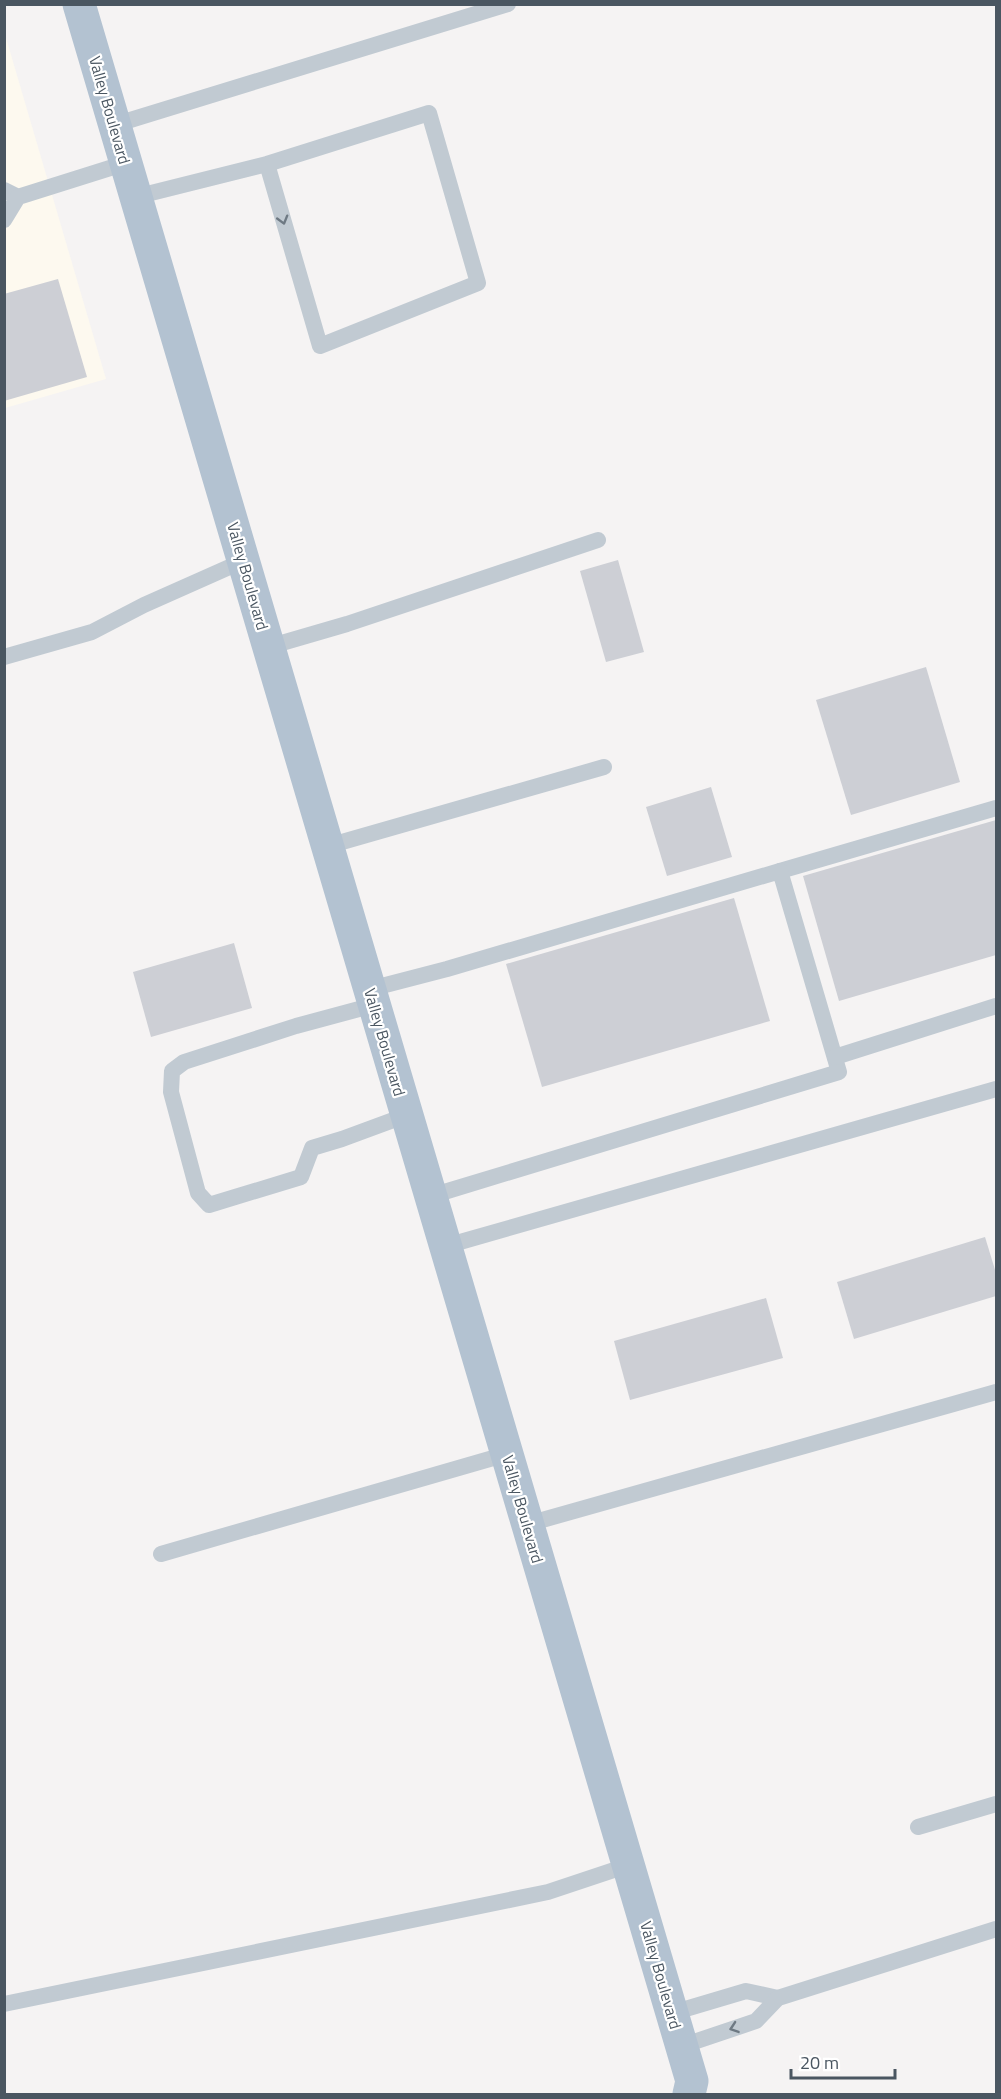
<svg xmlns="http://www.w3.org/2000/svg" width="1001" height="2099" viewBox="0 0 1001 2099" font-family="'Titillium Web',sans-serif">
<style>
.commercial{fill:#fdf9ef}
.building{fill:#cdcfd5}
.lines{fill:none;stroke-linecap:round;stroke-linejoin:round}
.service{stroke:#c1cad2;stroke-width:16}
.primary{stroke:#b3c2d1;stroke-width:33}
.oneway{stroke:#6e7983}
.labels{text-anchor:middle;stroke-width:4.5;stroke-linejoin:round;paint-order:stroke}
.street-label{font-size:16px;fill:#4a5661;stroke:#fff}
</style>
<rect width="100%" height="100%" fill="#f5f3f3"/>
<!-- commercial -->
<polygon class="commercial" points="4,31 106,379 5,408 4,408"/>
<!-- building -->
<g class="building">
<polygon points="58,279 87,377 4,401 4,294"/>
<polygon points="618,560 644,652 606,662 580,571"/>
<polygon points="926,667 960,782 851,815 816,700"/>
<polygon points="711,787 732,857 667,876 646,807"/>
<polygon points="996,820 996,955 839,1001 803,876"/>
<polygon points="734,898 770,1021 542,1087 506,964"/>
<polygon points="234,943 252,1008 151,1037 133,972"/>
<polygon points="985,1237 996,1273 996,1296 854,1339 837,1282"/>
<polygon points="766,1298 783,1358 630,1400 614,1341"/>
</g>
<g class="lines">
<!-- service -->
<g class="service">
<polyline points="114,125 508,4"/>
<polyline points="4,190 18,197"/>
<polyline points="135,197 267,164 429,113 478,283 320,346 267,164"/>
<polyline points="4,220 18,197 126,163"/>
<polyline points="268,647 347,624 598,540"/>
<polyline points="4,657 92,632 144,605 243,561"/>
<polyline points="328,846 604,767"/>
<polyline points="780,871 996,808"/>
<polyline points="370,989 447,969 780,871 839,1072 431,1196"/>
<polyline points="374,1005 296,1026 184,1062 172,1071 171,1092 198,1193 209,1205 301,1177 312,1148 342,1139 407,1115"/>
<polyline points="835,1057 996,1006"/>
<polyline points="446,1246 996,1089"/>
<polyline points="528,1524 996,1392"/>
<polyline points="161,1554 507,1454"/>
<polyline points="918,1827 996,1804"/>
<polyline points="4,2004 548,1892 629,1865"/>
<polyline points="672,2013 746,1991 778,1998"/>
<polyline points="682,2046 756,2021 778,1998 996,1929"/>
</g>
<!-- primary -->
<polyline class="primary" points="79,4 692,2081 689,2094"/>
</g>
<!-- one-way arrows -->
<defs><path id="oneway-chevron" d="M-2-3.5L2.5 0L-2 3.5" fill="none" stroke-width="1.6" stroke-linecap="round" stroke-linejoin="round" transform="scale(1.5)"/></defs>
<g class="oneway">
<use href="#oneway-chevron" transform="translate(283 220) rotate(74)"/>
<use href="#oneway-chevron" transform="translate(734 2028) rotate(161)"/>
</g>
<g class="labels">
<!-- street labels -->
<g class="street-label">
<text transform="translate(110 110) rotate(74)" y="6">Valley Boulevard</text>
<text transform="translate(248 576) rotate(74)" y="6">Valley Boulevard</text>
<text transform="translate(385 1042) rotate(74)" y="6">Valley Boulevard</text>
<text transform="translate(523 1509) rotate(74)" y="6">Valley Boulevard</text>
<text transform="translate(661 1975) rotate(74)" y="6">Valley Boulevard</text>
</g>
</g>
<!-- border -->
<rect width="1001" height="2099" fill="none" stroke="#4a5661" stroke-width="12"/>
<!-- scale -->
<path d="M791 2069v9h104v-9" fill="none" stroke="#4a5661" stroke-width="3"/>
<text x="800" y="2069" font-size="18" fill="#4a5661" stroke="#ffffff" stroke-width="4.5" paint-order="stroke">20 m</text>
</svg>
